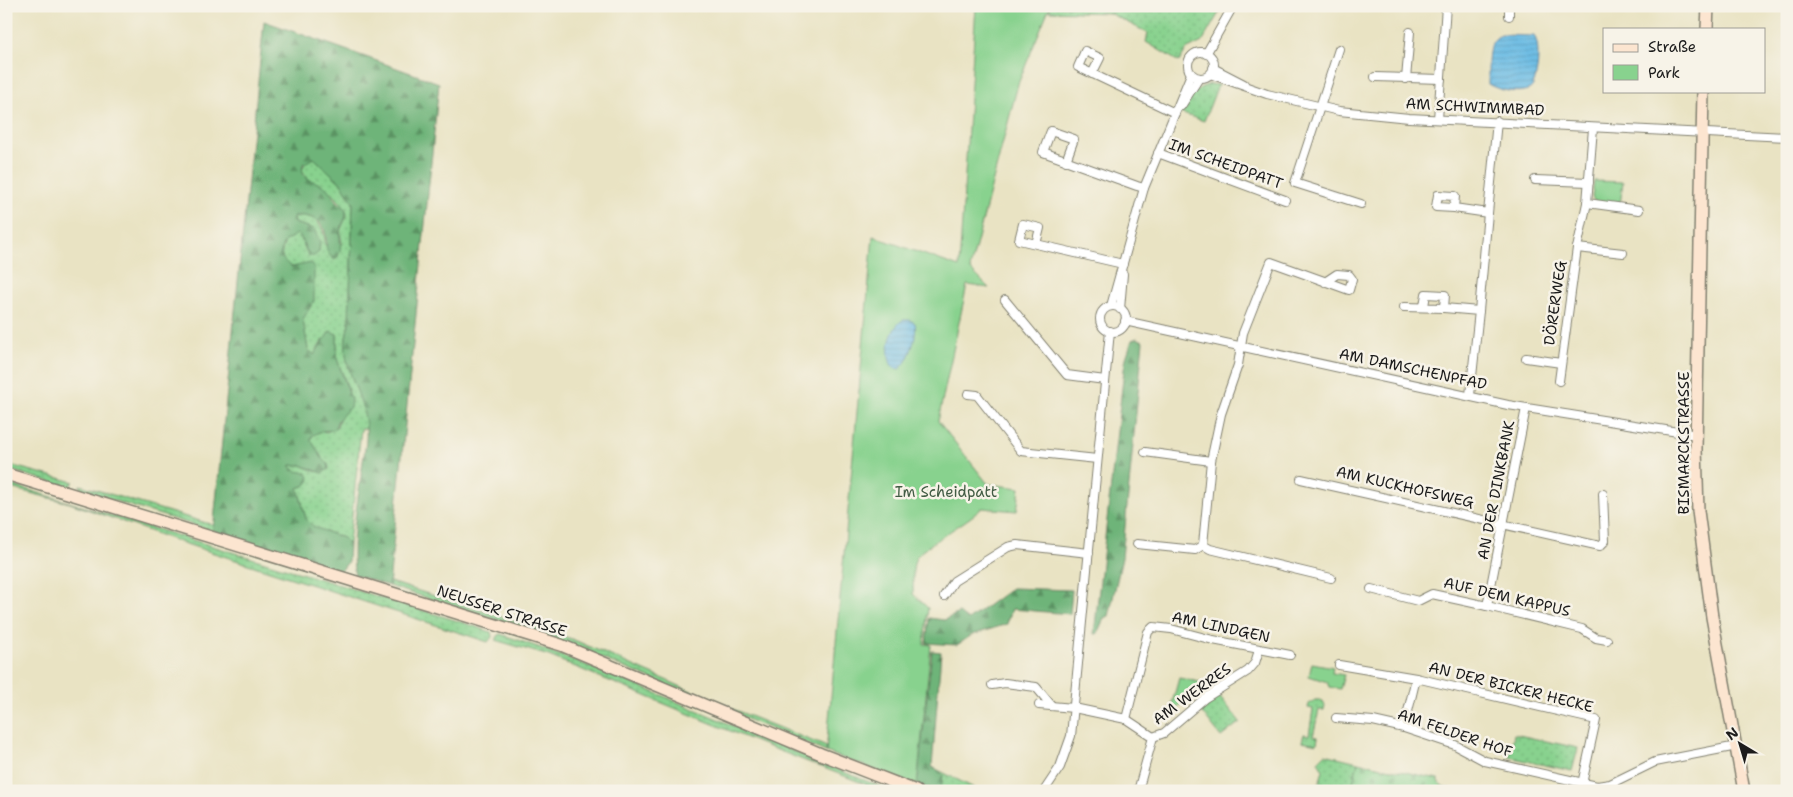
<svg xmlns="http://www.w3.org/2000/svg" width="1793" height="797" viewBox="0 0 1793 797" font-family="'Shantell Sans',sans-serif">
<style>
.grass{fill:url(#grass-dots);stroke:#527755}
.forest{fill:url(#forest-firs);stroke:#45684a}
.cemetery{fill:url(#cemetery-stones);stroke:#527755}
.park{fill:#88d28e;stroke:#527755}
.water{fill:url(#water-rules);stroke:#426c80}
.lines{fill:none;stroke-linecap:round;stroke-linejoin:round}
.street-casing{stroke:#828070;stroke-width:10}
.secondary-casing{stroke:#828070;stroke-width:14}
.street{stroke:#fff;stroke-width:8}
.secondary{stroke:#fce5d0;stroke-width:11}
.labels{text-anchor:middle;stroke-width:5;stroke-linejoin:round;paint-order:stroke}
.street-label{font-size:15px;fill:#1c1c1c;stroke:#f7f3e8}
.park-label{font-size:15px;fill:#425c44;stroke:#f7f3e8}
</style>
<defs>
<pattern id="grass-dots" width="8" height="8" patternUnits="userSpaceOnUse" patternTransform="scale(1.25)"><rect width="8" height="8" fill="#88d28e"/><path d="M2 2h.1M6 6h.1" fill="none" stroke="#75b47a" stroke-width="1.8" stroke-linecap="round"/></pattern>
<pattern id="forest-firs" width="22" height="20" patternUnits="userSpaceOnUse" patternTransform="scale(1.25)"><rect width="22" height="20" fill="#6eb479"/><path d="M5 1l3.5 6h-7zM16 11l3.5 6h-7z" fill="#5a9262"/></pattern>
<pattern id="cemetery-stones" width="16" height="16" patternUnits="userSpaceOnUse" patternTransform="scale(1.25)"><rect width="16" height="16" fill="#88d28e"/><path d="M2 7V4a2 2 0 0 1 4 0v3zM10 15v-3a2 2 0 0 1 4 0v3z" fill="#75b47a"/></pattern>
<pattern id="water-rules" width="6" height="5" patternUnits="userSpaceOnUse" patternTransform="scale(1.25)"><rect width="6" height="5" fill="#69bbe4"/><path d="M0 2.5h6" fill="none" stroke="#5aa0c3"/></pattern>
</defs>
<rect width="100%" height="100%" fill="#f7f3e8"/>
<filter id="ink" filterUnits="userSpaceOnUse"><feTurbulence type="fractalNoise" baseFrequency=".02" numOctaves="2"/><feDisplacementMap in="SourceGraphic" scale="10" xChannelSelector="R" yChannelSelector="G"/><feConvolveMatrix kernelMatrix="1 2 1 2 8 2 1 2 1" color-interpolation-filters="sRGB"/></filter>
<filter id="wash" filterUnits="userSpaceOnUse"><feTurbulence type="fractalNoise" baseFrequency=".0096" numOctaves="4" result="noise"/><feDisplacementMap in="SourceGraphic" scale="20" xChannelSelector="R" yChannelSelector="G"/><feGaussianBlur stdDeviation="1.12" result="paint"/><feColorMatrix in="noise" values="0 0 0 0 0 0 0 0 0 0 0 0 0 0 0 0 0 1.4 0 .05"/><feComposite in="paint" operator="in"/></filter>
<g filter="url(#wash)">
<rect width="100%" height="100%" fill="#e9e3c3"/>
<!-- grass -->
<g class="grass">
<polygon points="1050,6 1147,6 1220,11 1202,42 1186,50 1179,62 1146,42 1148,33 1109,13 1050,11"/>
<polygon points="1210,84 1218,85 1204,121 1180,113 1193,91 1196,92 1200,88"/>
<path d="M314,158L341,183L353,202L349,324C336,367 364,389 367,429H361L349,544L343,538L314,527L306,519L298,488L306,485L291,467V465H301L317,472L322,459L311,440L312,436L321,431L327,432L337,426L349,391L337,359V334L323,340L314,355L308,350L294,268L283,262L281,254L285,241L297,234L300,236L307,253L314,229L294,223L293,217C313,211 326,226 325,245L342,244L340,231L347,215L345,208L332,193L309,180L302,170L306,161Z"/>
<polygon points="6,464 74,482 69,487 6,469"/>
<polygon points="6,483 471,625 491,632 492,637 488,642 177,541 70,503 6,487"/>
<polygon points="80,485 213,525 213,531 82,491"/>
<polygon points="390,582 572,639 730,708 827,747 826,752 546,635 389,586"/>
<path d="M500,634C634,678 761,741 892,791H883L759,743L549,656L495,640Z"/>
<polygon points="1218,694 1240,722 1221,737 1198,708"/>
<polygon points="1315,700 1321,700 1325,705 1324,710 1319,710 1313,736 1318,737 1317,744 1302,741 1304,734 1309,735 1313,709 1308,708 1309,704"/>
<polygon points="1514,734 1578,748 1572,771 1509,757"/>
<polygon points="1325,754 1358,762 1351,791 1317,791 1323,770 1318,761"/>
<polygon points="932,767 980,791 940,791 943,775"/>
</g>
<!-- forest -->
<g class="forest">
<path d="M264,21L439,83L389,586L355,575L354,571C350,535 359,496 363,461C365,450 367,438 366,427C363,387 336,367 349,324L353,202L341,183L314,158L303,164C299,180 314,180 324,186C330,190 332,196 337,201C340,205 346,206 346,213C347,219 341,224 340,231C339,242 344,250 335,260C323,252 328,244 325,232C322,219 305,213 293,217L294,223L314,229L320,242L319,252L314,256H309L300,236L297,234L285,241C278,253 281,260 292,267L311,263L314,267V301L303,319L308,350L314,355L330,331L337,334V359L351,399L350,407L338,420L334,430L321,431L312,436L311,440L322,458L328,464L329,469L322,473L301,465H291V467L296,471L307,473L310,480L306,485L298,488L306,519L314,527L343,538L349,544L348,562L341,571L213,531Z"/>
<polygon points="1137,338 1143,341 1122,558 1109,616 1104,618 1097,634 1094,634 1125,361 1132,340"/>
<polygon points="1012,588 1072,590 1070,614 1012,609 1007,624 972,635 957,645 926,643 929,618 944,620 959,613 968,620"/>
<polygon points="932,651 941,652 932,767 943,775 940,791 917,785"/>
</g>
<!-- cemetery -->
<polygon class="cemetery" points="1358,762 1438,779 1442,786 1455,791 1351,791"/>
<!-- park -->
<g class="park">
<path d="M976,6H1050L1018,84L970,269L989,288L967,285L938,421L988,484L1020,488L1017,511L982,508C968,522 923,546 916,558C911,567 914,584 913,594L928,608L924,644L931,645L917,785L826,752L873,236L959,267Z"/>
<polygon points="1594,181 1623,182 1620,205 1595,202 1592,197"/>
<polygon points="1312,663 1333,667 1332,673 1344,675 1340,689 1329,687 1327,682 1309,676"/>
<polygon points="1179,678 1210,684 1209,688 1204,687 1174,710 1171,718 1168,718"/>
</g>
<!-- water -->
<g class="water">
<path d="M1501,35L1534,36C1541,43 1538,84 1530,89C1520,95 1497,90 1488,84C1489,68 1484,42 1501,35Z"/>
<path d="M903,320H910L915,323C918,335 909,363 899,369L894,368C883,358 890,327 903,320Z"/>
</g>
</g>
<g filter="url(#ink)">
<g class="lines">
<!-- street casing -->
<g class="street-casing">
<g id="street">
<polyline points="1509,16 1509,6"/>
<polyline points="1339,49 1295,183 1361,204"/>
<circle cx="1201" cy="65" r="13"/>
<polyline points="1206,54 1233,6"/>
<polyline points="1213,68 1244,84"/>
<polyline points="1092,74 1100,58 1085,51 1078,67 1175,113"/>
<polyline points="1210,74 1267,94 1339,111 1409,118 1787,137"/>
<polyline points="1375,77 1441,79"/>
<polyline points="1406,79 1410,32"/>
<polyline points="1181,106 1199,78"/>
<polyline points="1438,119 1446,6"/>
<polyline points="1158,153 1285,200"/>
<polyline points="1066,161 1074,139 1051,131 1043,152 1137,186 1144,188"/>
<polyline points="1535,180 1589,182"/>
<polyline points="1587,203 1639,210"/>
<polyline points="1454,208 1436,207 1438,195 1455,196 1454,208 1488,213 1497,121"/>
<polyline points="1036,244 1019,240 1023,224 1040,228 1036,244 1123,264"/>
<polyline points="1577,248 1623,253"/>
<polyline points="1325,282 1337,274 1349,275 1352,279 1349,290 1271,262 1243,333 1238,365 1221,414 1211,461 1203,545 1210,549 1331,578"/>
<polyline points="1005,300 1067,375 1105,380"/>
<polyline points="1111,306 1144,188 1191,74"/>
<circle cx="1113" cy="319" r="13"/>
<polyline points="1404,307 1444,308 1445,295 1426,294 1424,306"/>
<polyline points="1444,308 1479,311 1470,395"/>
<polyline points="1120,309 1123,274"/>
<polyline points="1479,311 1488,213"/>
<polyline points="1125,321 1508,405 1697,435"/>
<polyline points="1526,358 1561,363"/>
<polyline points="1559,381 1577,248 1587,203 1593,128"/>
<polyline points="968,394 977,395 1021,451 1097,459"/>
<polyline points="1145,452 1211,461"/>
<polyline points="1301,479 1600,546 1605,541 1603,494"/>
<polyline points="1137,544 1195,550 1203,545"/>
<polyline points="1371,589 1418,601 1432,594 1487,606 1582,629 1596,638 1607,640"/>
<polyline points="944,596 954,581 1008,547 1017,545 1089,553"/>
<polyline points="1487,606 1526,408"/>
<polyline points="1339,665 1416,678 1596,720 1582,784"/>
<polyline points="992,685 1005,683 1036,687 1052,706"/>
<polyline points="1039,705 1074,708 1126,719 1153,737"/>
<polyline points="1336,718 1373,721 1404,728 1455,745 1485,761 1597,786 1610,784 1655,762 1737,746"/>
<polyline points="1126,719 1148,632 1153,627 1171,629 1213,640 1290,655"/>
<polyline points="1404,728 1416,678"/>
<polyline points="1153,737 1164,733 1205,698 1248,671 1255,663 1259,650"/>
<polyline points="1044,791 1060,767 1071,736 1110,331"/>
<polyline points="1138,791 1153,737"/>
</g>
</g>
<!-- secondary casing -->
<g class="secondary-casing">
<g id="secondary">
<polyline points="1707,29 1708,6"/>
<polyline points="1703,91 1696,449 1698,511 1712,617 1744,791"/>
<polyline points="6,474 561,645 821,754 916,791"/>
</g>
</g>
<!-- street -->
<use href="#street" class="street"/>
<!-- secondary -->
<use href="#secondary" class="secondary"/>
</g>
</g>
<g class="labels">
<!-- street labels -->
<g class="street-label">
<text transform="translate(1475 107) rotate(3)" y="5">AM SCHWIMMBAD</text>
<text transform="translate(1226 164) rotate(20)" y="5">IM SCHEIDPATT</text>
<text transform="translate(1555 303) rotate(-82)" y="5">DÖRERWEG</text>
<text transform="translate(1413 369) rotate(12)" y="5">AM DAMSCHENPFAD</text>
<text transform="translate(1684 443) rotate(-90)" y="5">BISMARCKSTRASSE</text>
<text transform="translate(1405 487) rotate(13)" y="5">AM KUCKHOFSWEG</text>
<text transform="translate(1496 490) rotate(-79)" y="5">AN DER DINKBANK</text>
<text transform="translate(1507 597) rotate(13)" y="5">AUF DEM KAPPUS</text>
<text transform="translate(502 611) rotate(18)" y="5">NEUSSER STRASSE</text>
<text transform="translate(1221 627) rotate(12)" y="5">AM LINDGEN</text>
<text transform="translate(1511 687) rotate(14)" y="5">AN DER BICKER HECKE</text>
<text transform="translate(1192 694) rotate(-36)" y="5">AM WERRES</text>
<text transform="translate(1455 733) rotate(19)" y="5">AM FELDER HOF</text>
</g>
<!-- park labels -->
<g class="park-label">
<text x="946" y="497">Im Scheidpatt</text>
</g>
</g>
<!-- margin -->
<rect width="1793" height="797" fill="none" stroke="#f7f3e8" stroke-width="25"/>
<!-- legend -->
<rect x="1603" y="28" width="162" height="65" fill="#f7f3e8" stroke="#9f9d96"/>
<rect x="1613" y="44" width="25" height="8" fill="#fce5d0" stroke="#9f9d96"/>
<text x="1648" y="52" font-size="15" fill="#1c1c1c">Straße</text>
<rect x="1613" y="65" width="25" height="15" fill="#88d28e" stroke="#9f9d96"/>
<text x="1648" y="78" font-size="15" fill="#1c1c1c">Park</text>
<!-- north arrow -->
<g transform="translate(1740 744) rotate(322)" stroke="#f7f3e8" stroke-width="4" paint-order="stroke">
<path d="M0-4L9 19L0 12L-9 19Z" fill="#1c1c1c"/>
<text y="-8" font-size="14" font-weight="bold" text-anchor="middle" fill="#1c1c1c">N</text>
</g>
</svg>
